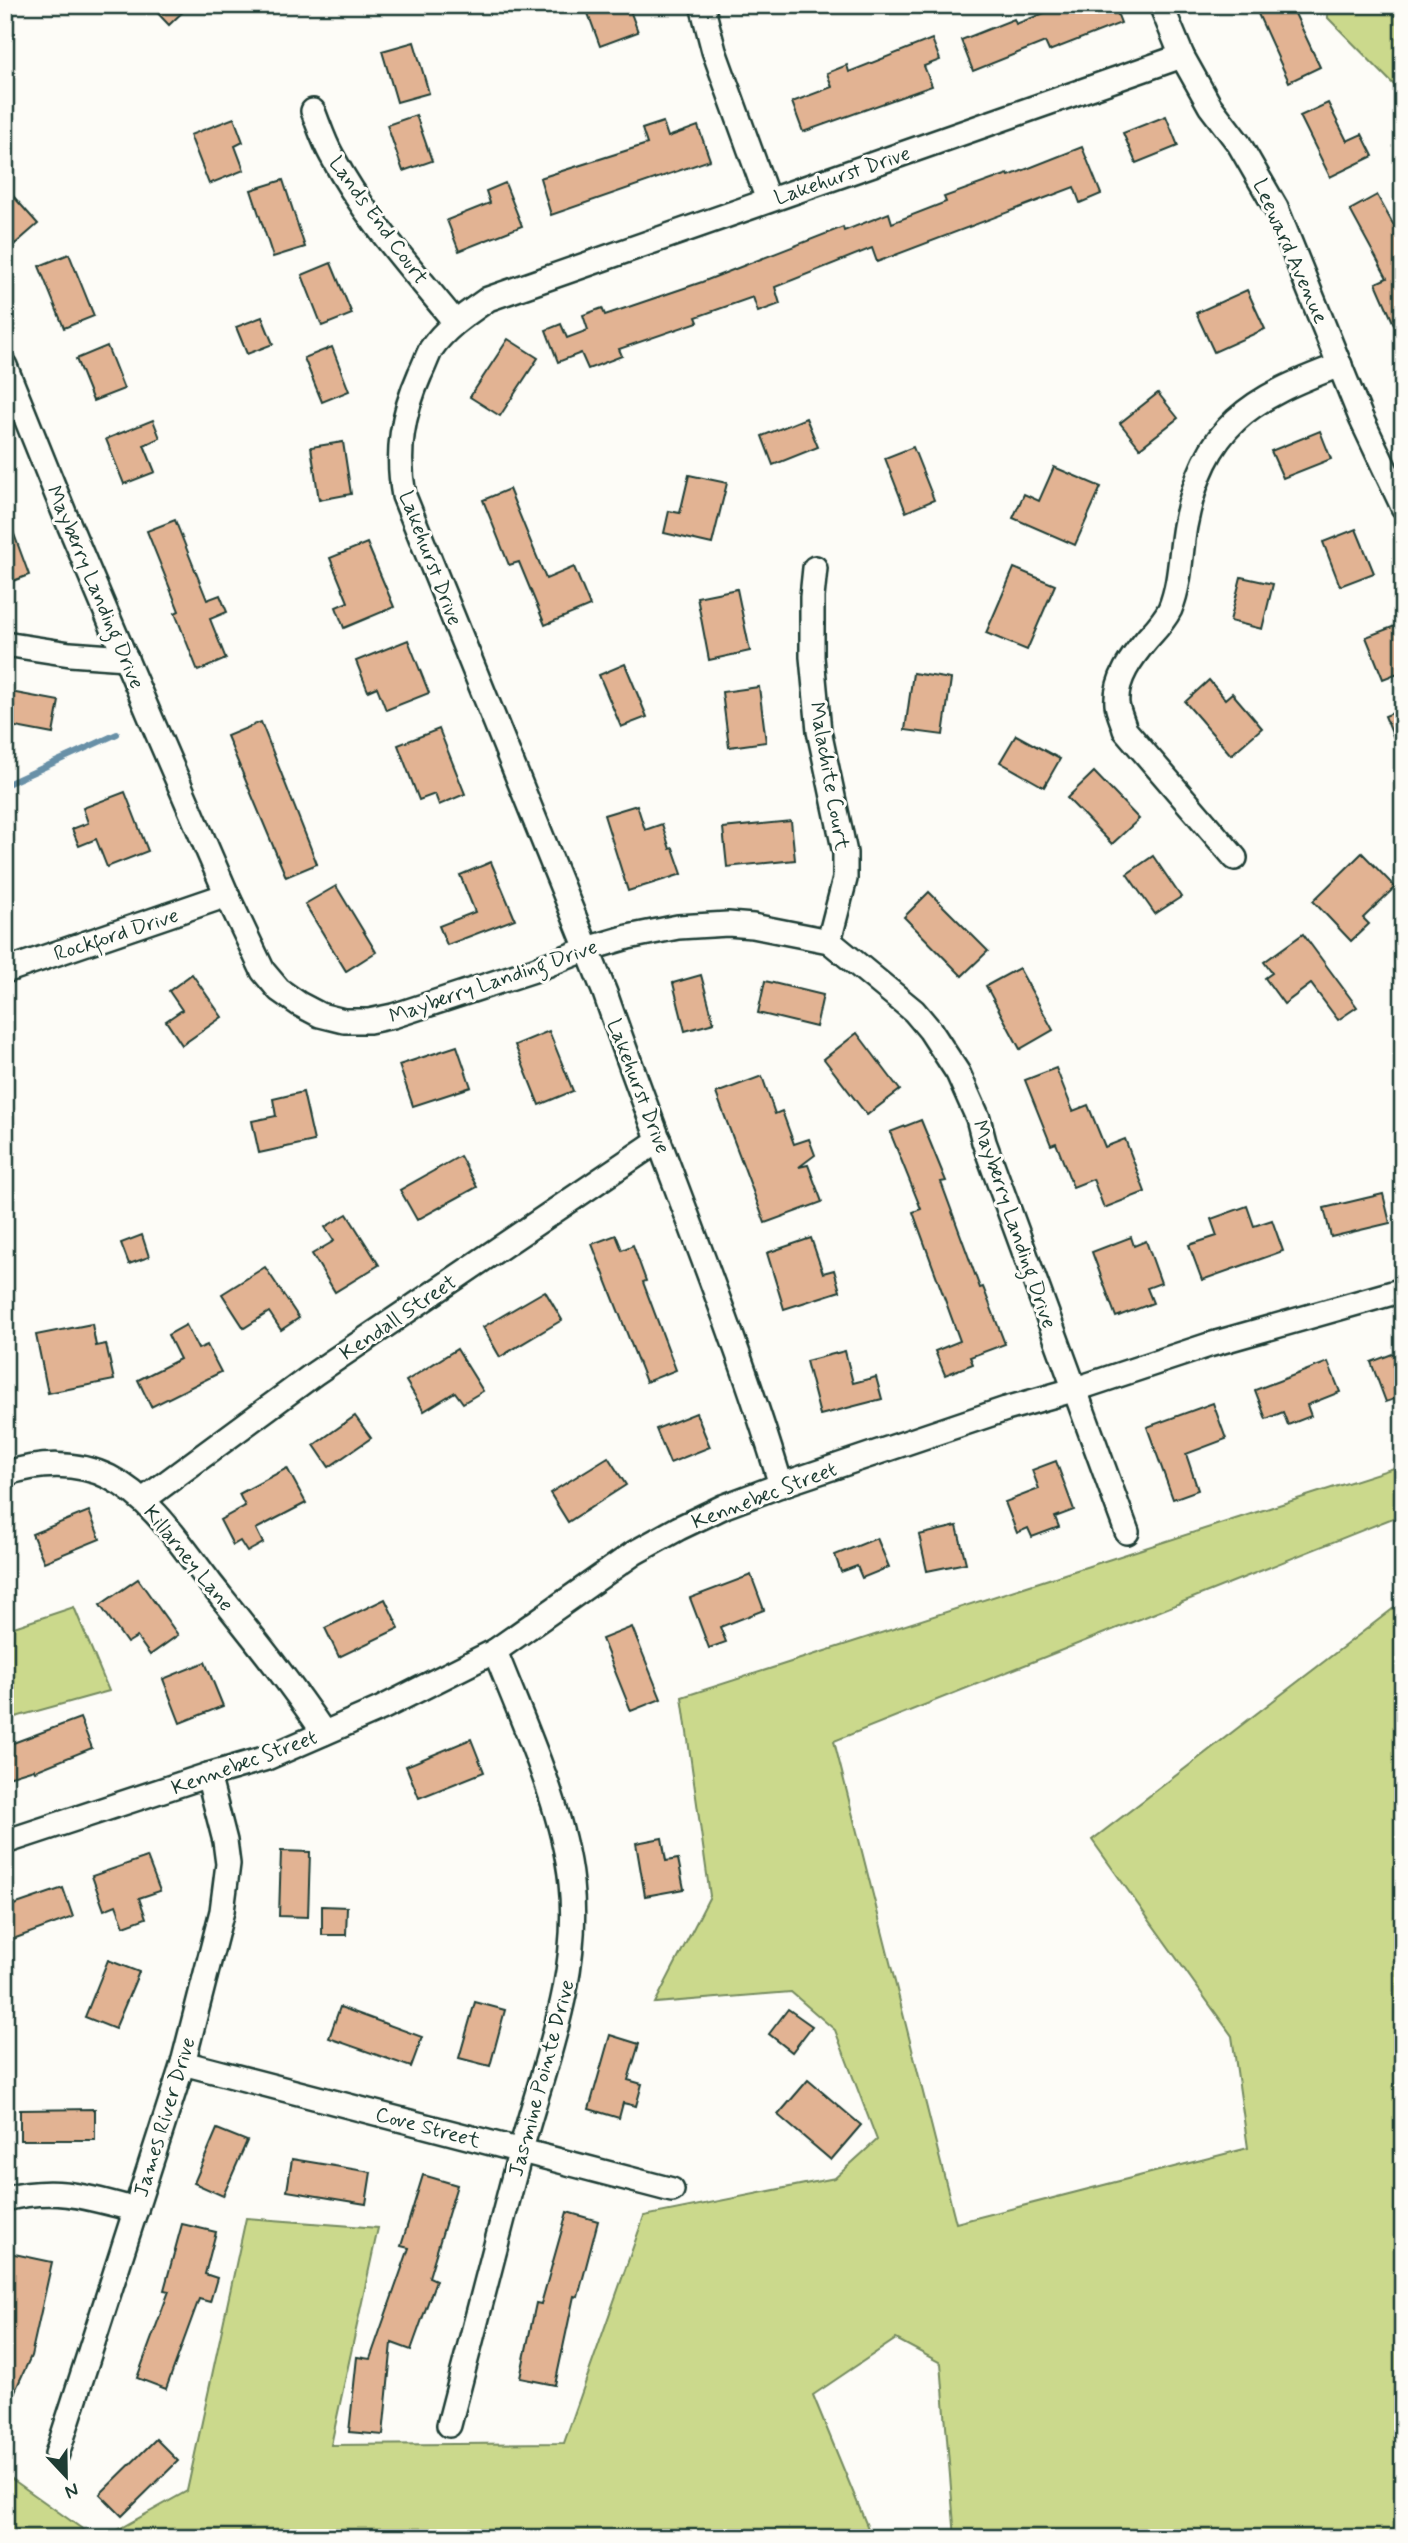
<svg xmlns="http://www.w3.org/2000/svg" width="1408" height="2543" viewBox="0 0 1408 2543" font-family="Mynerve,sans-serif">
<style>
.green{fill:#cbd98c;stroke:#758b60;stroke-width:2}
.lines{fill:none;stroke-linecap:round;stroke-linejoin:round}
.stream{stroke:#6890a7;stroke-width:6}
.building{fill:#e2b393;stroke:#1f3d34;stroke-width:2}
.street-casing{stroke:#1f3d34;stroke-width:28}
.street{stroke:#fdfcf7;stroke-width:23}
.labels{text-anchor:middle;stroke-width:6;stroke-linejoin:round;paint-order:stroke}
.street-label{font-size:21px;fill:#1f3d34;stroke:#fdfcf7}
</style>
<rect width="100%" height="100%" fill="#fdfcf7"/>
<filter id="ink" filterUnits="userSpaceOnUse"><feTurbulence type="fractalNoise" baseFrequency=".0143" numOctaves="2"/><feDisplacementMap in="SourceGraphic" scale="14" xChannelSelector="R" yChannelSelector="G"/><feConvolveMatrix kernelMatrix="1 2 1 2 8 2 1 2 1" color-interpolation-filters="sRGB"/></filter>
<g filter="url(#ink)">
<!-- green -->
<g class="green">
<polygon points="1327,5 1403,5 1403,94 1328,18"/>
<polygon points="1403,1465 1403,1514 834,1741 956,2223 1248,2148 1232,2036 1092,1840 1403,1601 1403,2538 955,2538 941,2363 896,2339 813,2395 872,2538 103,2538 187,2491 246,2218 378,2228 331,2445 564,2443 644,2216 835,2178 877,2140 835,2030 791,1992 655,2003 710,1896 682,1697"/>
<polygon points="74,1607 109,1691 5,1720 5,1630"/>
<polygon points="5,2474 95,2538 5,2538"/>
</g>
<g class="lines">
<!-- stream -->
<polyline class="stream" points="5,785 117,734"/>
</g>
<!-- building -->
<g class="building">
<polygon points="150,5 190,5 169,25"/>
<polygon points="585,5 628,5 638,32 600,46"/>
<polygon points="1065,5 1114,5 1121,23 1049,51 1045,42 973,71 961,40 1014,19 1016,24"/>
<polygon points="1254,5 1291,5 1320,67 1289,82"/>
<polygon points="932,39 940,60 924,66 932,86 803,132 792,102 832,87 827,73 847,65 849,72"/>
<polygon points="414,42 429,93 397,102 382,51"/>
<polygon points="1328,103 1347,141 1362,134 1373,156 1330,177 1300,116"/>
<polygon points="416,115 432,161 403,171 387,125"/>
<polygon points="1166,116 1178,146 1136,163 1123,133"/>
<polygon points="234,118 243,142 235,146 244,170 209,184 190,135"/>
<polygon points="663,122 668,137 698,126 710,160 551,215 540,178 647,144 642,129"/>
<polygon points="1082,147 1101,194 1080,203 1074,187 877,262 872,248 775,287 780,304 758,312 753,297 696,317 698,322 619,349 622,356 588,369 581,353 558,362 546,330 561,324 567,338 588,330 583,315 602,308 605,315 702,282 843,227 844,231 889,213 892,223 946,202 944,197 1008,174 1009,176"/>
<polygon points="283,180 305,247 273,257 251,190"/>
<polygon points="505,183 522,226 459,251 447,220 490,203 486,191"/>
<polygon points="5,187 38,224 15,244 5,233"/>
<polygon points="1377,195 1403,242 1403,345 1376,283 1387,278 1350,210"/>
<polygon points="69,254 94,316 64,328 39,266"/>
<polygon points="331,263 352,314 322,326 302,275"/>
<polygon points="1247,290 1265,329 1214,352 1196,313"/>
<polygon points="262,317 273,344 247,354 236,327"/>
<polygon points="508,339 538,358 500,416 470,397"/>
<polygon points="107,346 124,389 93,401 76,359"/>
<polygon points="332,347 349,391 322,402 304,358"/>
<polygon points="1158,393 1178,418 1140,448 1120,423"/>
<polygon points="806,418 818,447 773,465 762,436"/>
<polygon points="153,420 160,438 144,445 155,472 124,484 106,439"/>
<polygon points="1320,431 1331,459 1283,478 1271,451"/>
<polygon points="343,442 351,494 319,500 311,447"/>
<polygon points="913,447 934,500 906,512 885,458"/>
<polygon points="1054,467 1101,487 1075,545 1013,518 1024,494 1039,501"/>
<polygon points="689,475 727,483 712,544 664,533 669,511 680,513"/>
<polygon points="509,489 546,579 574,567 590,606 545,625 519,562 509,565 483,500"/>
<polygon points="7,515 29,575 5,584 5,516"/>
<polygon points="175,520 207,600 220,595 227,612 210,619 226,659 198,671 175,613 179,611 147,531"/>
<polygon points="1356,529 1374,573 1340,586 1323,542"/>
<polygon points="367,543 394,607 344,628 336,607 348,602 330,558"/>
<polygon points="1014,568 1055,585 1027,650 986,633"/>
<polygon points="1241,577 1273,584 1262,629 1230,621"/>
<polygon points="737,589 750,651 709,660 697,597"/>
<polygon points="1403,623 1403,671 1383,679 1366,637"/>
<polygon points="408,640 429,693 386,710 377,687 368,691 356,661"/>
<polygon points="625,664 647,717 621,727 599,675"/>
<polygon points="913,673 951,679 943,735 905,730"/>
<polygon points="1209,680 1225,699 1232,693 1262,728 1231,755 1185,702"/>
<polygon points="759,687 766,742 729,747 722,692"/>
<polygon points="5,691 59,701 53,734 5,725"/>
<polygon points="1403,709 1403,758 1402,758 1385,716"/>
<polygon points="261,722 317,864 286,877 227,736"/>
<polygon points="439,729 465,794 439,805 435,794 419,800 398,745"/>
<polygon points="1016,735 1060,759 1044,787 1000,762"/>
<polygon points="1094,772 1139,819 1112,844 1067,798"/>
<polygon points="125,792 148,851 107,867 96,839 79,846 72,829 88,823 83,808"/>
<polygon points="637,805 645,830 662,824 670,849 673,848 682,874 628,891 604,815"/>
<polygon points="791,821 795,860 727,867 723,828"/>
<polygon points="1362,853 1395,887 1363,918 1369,924 1351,941 1313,901"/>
<polygon points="1153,856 1181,897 1155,914 1127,874"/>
<polygon points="491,862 515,919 447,945 439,926 475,912 460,875"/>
<polygon points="336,886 376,952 346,971 305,904"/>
<polygon points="929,892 988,951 962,976 904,917"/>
<polygon points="1303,934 1357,1007 1338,1020 1311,984 1284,1004 1265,978 1272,973 1264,962"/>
<polygon points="1019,968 1053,1030 1020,1049 986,986"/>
<polygon points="192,974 222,1017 182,1045 166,1021 182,1010 169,991"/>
<polygon points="701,975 714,1023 685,1031 673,983"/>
<polygon points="765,981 823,995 816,1027 758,1013"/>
<polygon points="549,1031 573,1091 539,1105 515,1045"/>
<polygon points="857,1033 900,1090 867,1115 824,1059"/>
<polygon points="457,1046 471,1087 413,1106 399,1065"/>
<polygon points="1056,1068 1073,1111 1088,1105 1105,1147 1125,1139 1145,1192 1104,1208 1093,1179 1073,1187 1056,1143 1051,1145 1025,1080"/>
<polygon points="762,1076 775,1114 782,1111 794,1144 809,1139 815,1155 799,1167 808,1165 822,1202 765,1223 716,1093"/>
<polygon points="303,1092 314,1141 259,1153 252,1121 276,1116 273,1099"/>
<polygon points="921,1120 946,1181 941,1182 980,1288 983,1287 1005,1344 970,1357 973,1364 945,1375 935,1351 960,1341 913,1212 921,1209 890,1132"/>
<polygon points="460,1156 477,1187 417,1220 400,1190"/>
<polygon points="1383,1194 1390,1223 1331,1237 1324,1208"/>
<polygon points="1247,1206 1254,1226 1272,1220 1283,1251 1202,1280 1189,1245 1217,1236 1211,1219"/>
<polygon points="347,1214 379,1265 335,1292 312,1254 334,1241 325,1227"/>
<polygon points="142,1235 149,1257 129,1264 121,1243"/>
<polygon points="616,1235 622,1250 633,1245 646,1281 643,1282 676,1370 646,1382 592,1244"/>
<polygon points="1131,1237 1134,1246 1146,1241 1161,1283 1147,1288 1153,1303 1116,1317 1092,1252"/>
<polygon points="811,1238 823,1273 834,1270 840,1291 784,1309 767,1253"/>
<polygon points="265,1267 299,1318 281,1330 269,1312 244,1328 222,1294"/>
<polygon points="545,1291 562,1320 500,1357 483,1327"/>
<polygon points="92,1324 96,1346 106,1344 114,1380 48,1393 36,1335"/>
<polygon points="186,1325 198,1349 207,1345 221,1372 151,1407 138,1380 180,1359 168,1335"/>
<polygon points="457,1349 483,1391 463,1403 455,1392 424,1411 406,1381"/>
<polygon points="1403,1350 1403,1396 1386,1402 1371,1362"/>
<polygon points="845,1351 853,1383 876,1377 882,1399 820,1415 806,1361"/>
<polygon points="1328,1362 1340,1392 1307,1405 1311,1416 1288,1425 1283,1412 1266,1419 1255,1390"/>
<polygon points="1213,1403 1226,1439 1186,1454 1198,1490 1173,1499 1147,1427"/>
<polygon points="696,1413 710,1447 670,1463 656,1429"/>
<polygon points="355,1416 371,1438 329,1467 314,1445"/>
<polygon points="608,1457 626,1485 568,1522 550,1493"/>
<polygon points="1056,1461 1074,1510 1055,1517 1059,1527 1032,1537 1028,1528 1017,1533 1005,1502 1039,1489 1032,1470"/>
<polygon points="287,1468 306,1503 256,1529 263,1543 247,1552 240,1541 233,1545 220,1520 245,1506 239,1494"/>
<polygon points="89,1511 100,1539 44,1562 32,1534"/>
<polygon points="957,1526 966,1563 927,1571 919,1535"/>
<polygon points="877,1538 889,1567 862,1578 857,1566 841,1572 835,1555"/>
<polygon points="751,1575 764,1610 720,1627 726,1642 709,1648 690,1598"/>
<polygon points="138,1579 178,1635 150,1655 137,1637 127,1643 100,1605"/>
<polygon points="385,1599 399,1628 339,1657 325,1628"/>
<polygon points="632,1627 661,1699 631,1711 602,1639"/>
<polygon points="205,1662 223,1706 180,1723 163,1679"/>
<polygon points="80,1718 92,1748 35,1771 34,1769 5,1778 5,1746"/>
<polygon points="471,1739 484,1772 419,1798 406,1766"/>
<polygon points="662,1838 666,1861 678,1859 684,1889 645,1896 636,1843"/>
<polygon points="281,1851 310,1852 308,1917 279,1916"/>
<polygon points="147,1857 160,1891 139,1898 146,1918 124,1926 116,1905 104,1910 92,1876"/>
<polygon points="63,1888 73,1917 5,1942 5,1908"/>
<polygon points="322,1906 347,1907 346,1935 322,1935"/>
<polygon points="108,1960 139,1972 115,2029 85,2017"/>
<polygon points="475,2002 505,2010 490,2066 459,2058"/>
<polygon points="340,2007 422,2037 411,2067 329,2038"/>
<polygon points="788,2009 812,2026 792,2052 769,2034"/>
<polygon points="610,2035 639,2044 628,2080 642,2084 636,2106 623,2103 619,2118 589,2109"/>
<polygon points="808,2080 861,2125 831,2160 778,2115"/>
<polygon points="95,2109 95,2140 20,2140 20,2110"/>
<polygon points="217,2129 247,2141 223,2196 194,2183"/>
<polygon points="292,2159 371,2172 366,2204 287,2191"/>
<polygon points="423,2175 457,2185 429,2277 436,2280 411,2350 392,2343 383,2435 349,2432 357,2357 370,2359 409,2248 401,2246"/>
<polygon points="567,2212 598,2221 578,2297 574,2296 555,2385 520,2378 536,2303 541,2304"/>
<polygon points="182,2224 216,2232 205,2274 217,2278 210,2302 199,2299 166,2389 137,2378 169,2291 164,2290"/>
<polygon points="5,2252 52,2262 31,2356 5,2413"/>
<polygon points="156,2439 178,2461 122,2516 100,2494"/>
</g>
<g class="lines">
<!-- street casing -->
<g class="street-casing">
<g id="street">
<polyline points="702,5 714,51 768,200"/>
<polyline points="1161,5 1182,56 1210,106 1239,144 1276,208 1361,418 1403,507"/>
<path d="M313,111C319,126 324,142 332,156C364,217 412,269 455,322"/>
<polyline points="5,366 65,515 152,721 227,895 263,971 279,990 299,1004 320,1015 344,1021 369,1021 393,1016 534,970 587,949 628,937 678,927 728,924 753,926 829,941 914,1011 930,1030 958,1073 978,1118 984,1142 1127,1532"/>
<polyline points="815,568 812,597 812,657 819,731 845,853 845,879 829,941"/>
<polyline points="5,644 70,654 126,658"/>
<path d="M1235,858L1125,730C1123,722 1118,712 1117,704C1115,679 1132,657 1147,639C1156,629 1164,621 1170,609C1181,582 1180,554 1185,526C1205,424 1249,399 1340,365"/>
<polyline points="5,971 227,895"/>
<path d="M5,1474C38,1463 77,1461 109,1477C153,1499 182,1547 211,1584C250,1633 289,1681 324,1733"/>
<path d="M781,1485C731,1318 662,1158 605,993L404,496C396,452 402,415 420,374C424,366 427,357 431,349C445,328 468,313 488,299L1182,56"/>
<polyline points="143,1500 314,1374 659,1140"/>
<polyline points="5,1842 208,1775 267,1758 382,1708 495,1651 634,1553 679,1528 725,1506 781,1485 1006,1409 1073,1390 1209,1345 1403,1290"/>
<polyline points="183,2063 672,2190"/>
<path d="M5,2199C55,2186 88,2197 136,2210"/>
<path d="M449,2425C473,2334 496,2243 520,2153C544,2064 581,1977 571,1883C563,1807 523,1723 495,1651"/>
<polyline points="57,2454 183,2063 222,1911 228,1864 225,1841 208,1775"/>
</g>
</g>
<!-- street -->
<use href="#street" class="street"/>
</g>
</g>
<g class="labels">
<!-- street labels -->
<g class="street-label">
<text transform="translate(842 175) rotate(-19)" y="7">Lakehurst Drive</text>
<text transform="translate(379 220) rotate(54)" y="7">Lands End Court</text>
<text transform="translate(1291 251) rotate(66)" y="7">Leeward Avenue</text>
<text transform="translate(431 558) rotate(69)" y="7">Lakehurst Drive</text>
<text transform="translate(96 587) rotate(67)" y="7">Mayberry Landing Drive</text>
<text transform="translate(830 776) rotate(80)" y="7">Malachite Court</text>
<text transform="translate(116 934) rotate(-18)" y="7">Rockford Drive</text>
<text transform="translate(493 981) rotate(-19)" y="7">Mayberry Landing Drive</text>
<text transform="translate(639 1086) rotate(69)" y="7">Lakehurst Drive</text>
<text transform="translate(1015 1224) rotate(71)" y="7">Mayberry Landing Drive</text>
<text transform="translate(398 1317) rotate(-34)" y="7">Kendall Street</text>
<text transform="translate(764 1495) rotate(-21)" y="7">Kennebec Street</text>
<text transform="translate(189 1558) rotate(51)" y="7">Killarney Lane</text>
<text transform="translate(244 1762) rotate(-20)" y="7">Kennebec Street</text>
<text transform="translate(541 2078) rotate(-75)" y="7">Jasmine Pointe Drive</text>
<text transform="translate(164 2117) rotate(-73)" y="7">James River Drive</text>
<text transform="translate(428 2127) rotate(15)" y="7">Cove Street</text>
</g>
</g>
<!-- margin -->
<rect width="1408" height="2543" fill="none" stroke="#fdfcf7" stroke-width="28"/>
<rect x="14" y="14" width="1380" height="2515" fill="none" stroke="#1f3d34" stroke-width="2.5" filter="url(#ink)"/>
<!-- north arrow -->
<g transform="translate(66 2476) rotate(158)" stroke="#fdfcf7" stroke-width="5" paint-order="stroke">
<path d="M0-5L12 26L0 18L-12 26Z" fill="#1f3d34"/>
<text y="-10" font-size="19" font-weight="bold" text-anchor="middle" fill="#1f3d34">N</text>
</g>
</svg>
